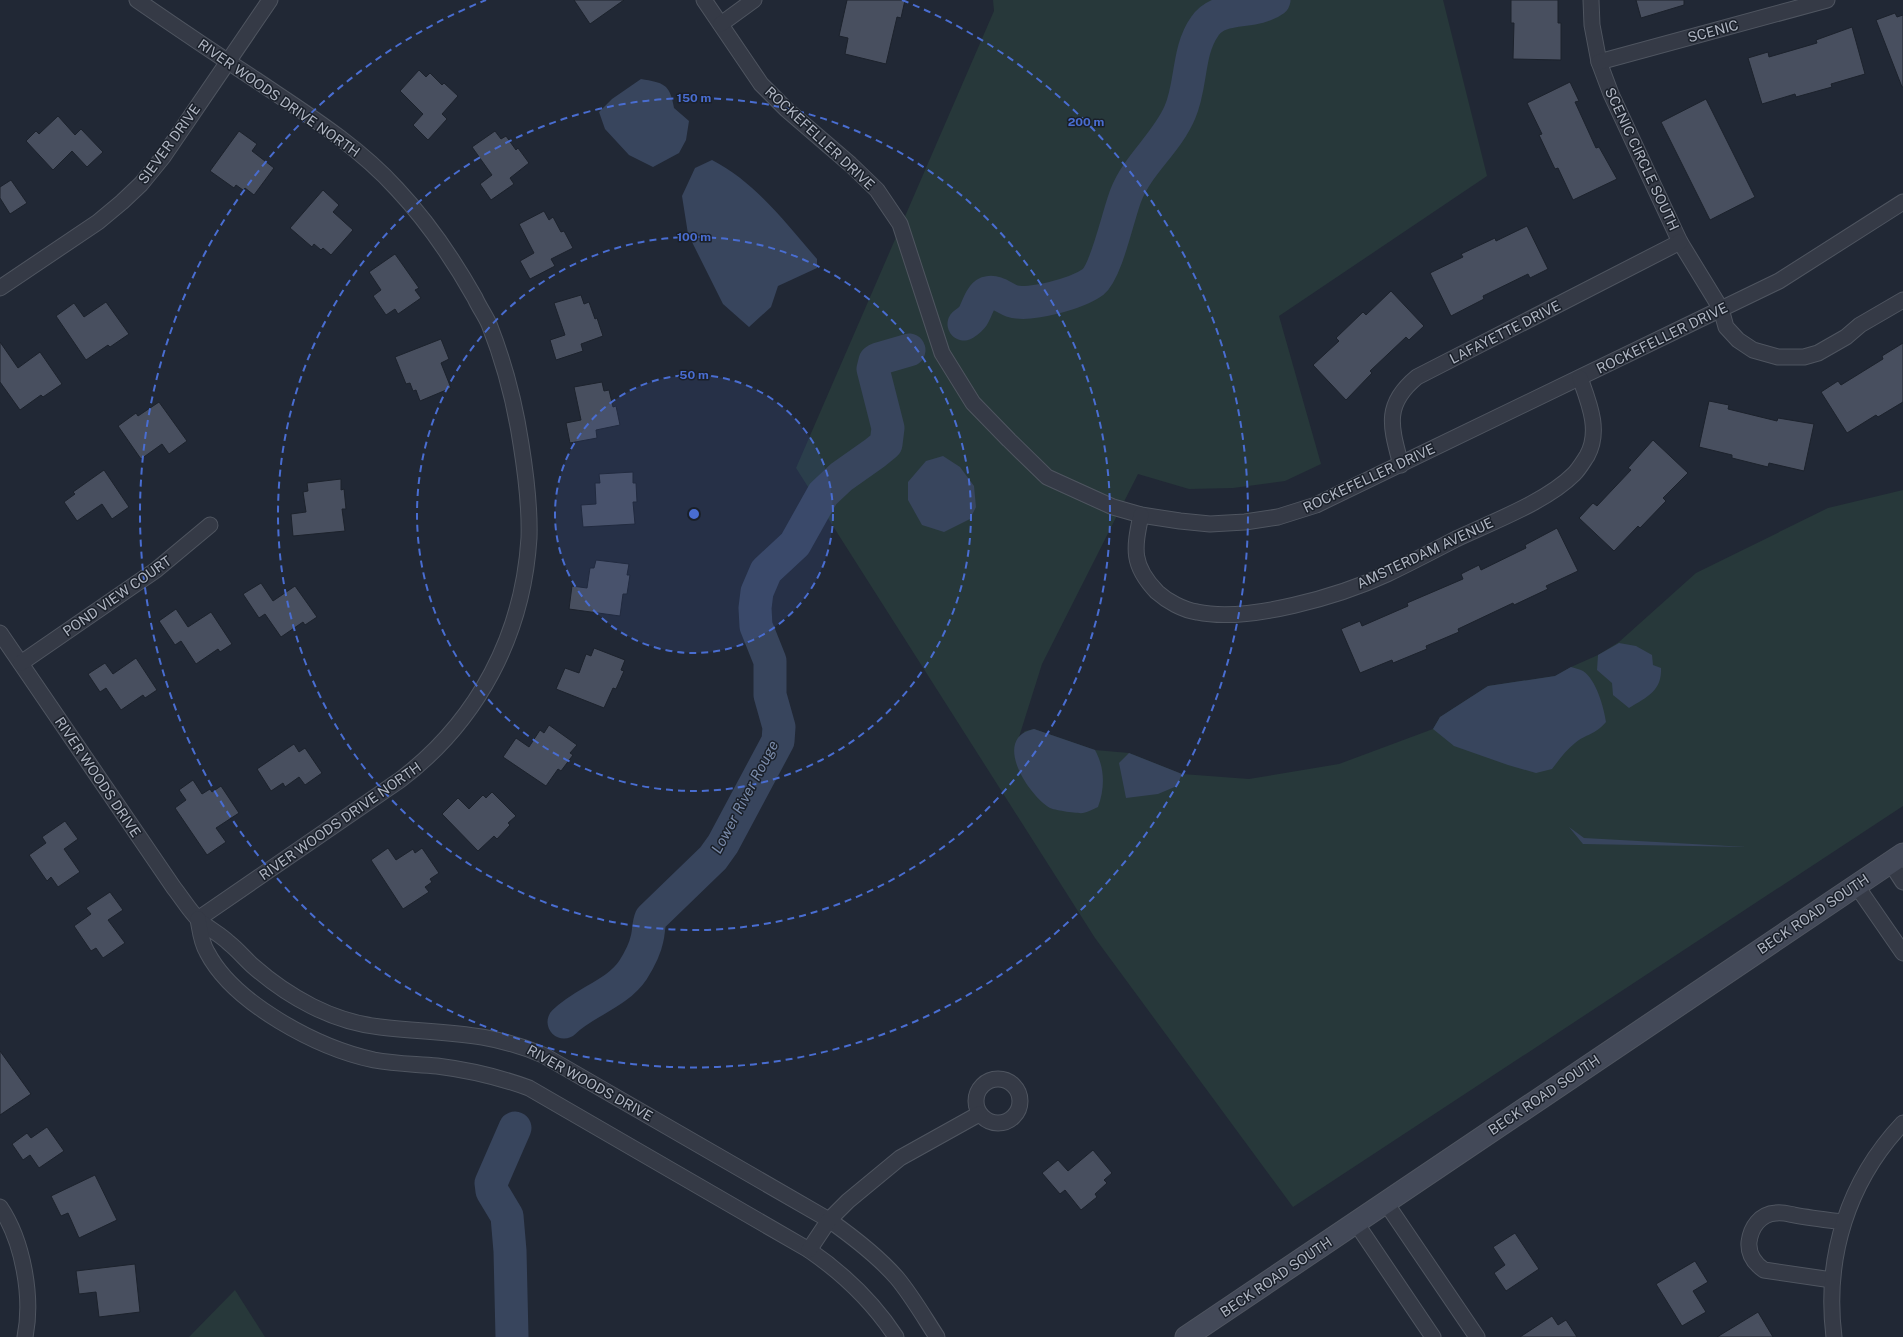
<svg xmlns="http://www.w3.org/2000/svg" width="1903" height="1337" viewBox="0 0 1903 1337" font-family="'Public Sans',sans-serif">
<style>
.green{fill:#27383a}
.water{fill:#38455d}
.lines{fill:none;stroke-linecap:round;stroke-linejoin:round}
.river{stroke:#38455d;stroke-width:33}
.building{fill:#484f5f;stroke:#1c222c}
.street-casing{stroke:#4f5560;stroke-width:17}
.secondary-casing{stroke:#4f5560;stroke-width:23}
.street{stroke:#353a46;stroke-width:15}
.secondary{stroke:#434958;stroke-width:21}
.ring{fill:none;stroke:#496dd1;stroke-width:2;stroke-dasharray:7 5}
.labels{text-anchor:middle;stroke-width:3;stroke-linejoin:round;paint-order:stroke}
.street-label{font-size:14px;fill:#afb5c2;stroke:#1a202a}
.water-label{font-size:15px;font-style:italic;fill:#798aa9;stroke:#1a202a}
.centre{fill:#496dd1;stroke:#1a202a;stroke-width:2}
.ring-label{font-size:12px;text-anchor:middle;font-weight:bold;fill:#496dd1;stroke:#1a202a;stroke-width:3;stroke-linejoin:round;paint-order:stroke}
</style>
<rect width="100%" height="100%" fill="#212835"/>
<!-- green -->
<g class="green">
<polygon points="993,0 1443,0 1487,176 1279,316 1321,464 1285,481 1233,488 1189,489 1138,474 1042,664 1019,737 1025,731 1034,729 1095,750 1129,753 1182,774 1249,779 1339,764 1433,729 1440,717 1488,686 1555,676 1571,667 1598,655 1619,642 1696,573 1828,508 1903,490 1903,806 1293,1207 1095,938 796,468 994,11"/>
<polygon points="235,1290 265,1337 189,1337"/>
</g>
<!-- water -->
<g class="water">
<path d="M641,79C663,83 670,83 674,108L689,121L686,140L679,153L653,167L629,155L605,129L599,112L612,99Z"/>
<path d="M712,160C755,182 785,222 817,259V268L778,286L771,307L749,327L723,304L688,234L682,196L695,168Z"/>
<polygon points="943,456 960,467 974,486 976,507 970,519 944,532 922,525 908,500 908,482 926,461"/>
<path d="M1619,643L1636,646L1652,655L1653,665L1661,668C1662,691 1647,697 1629,708L1613,695L1612,683L1597,670L1598,655Z"/>
<path d="M1571,667C1574,668 1580,669 1583,671C1596,679 1604,708 1606,722C1595,735 1586,734 1575,743C1566,750 1559,760 1552,769L1536,773L1508,765L1454,746L1433,729L1440,717L1488,686L1555,676Z"/>
<path d="M1034,729L1095,750C1105,768 1105,788 1098,807C1093,809 1088,812 1083,813C1079,814 1054,810 1050,808C1028,795 991,738 1034,729Z"/>
<polygon points="1129,753 1182,774 1177,786 1158,794 1126,798 1119,763"/>
<polygon points="1569,827 1584,838 1747,847 1583,844"/>
</g>
<g class="lines">
<!-- river -->
<g class="river">
<path d="M964,324C967,322 971,319 973,316C977,310 980,296 987,293C996,290 1004,298 1012,301C1029,307 1078,293 1093,282C1107,270 1118,215 1126,195C1138,164 1167,143 1180,112C1192,85 1187,51 1205,26C1220,4 1254,15 1274,0"/>
<path d="M564,1022C584,1002 617,994 633,970C638,962 645,949 647,939C649,932 648,925 651,918L713,858L723,844L778,741L779,727L770,695V661L756,626L755,608L757,592L766,571L795,544L823,494L841,477L875,453L886,444L888,428L873,369L875,361L878,359L909,350"/>
<polyline points="512,1337 510,1251 507,1216 492,1191 491,1183 515,1128"/>
</g>
</g>
<!-- building -->
<g class="building">
<polygon points="574,0 624,0 590,24"/>
<polygon points="847,0 905,0 901,18 897,17 886,64 845,54 848,38 839,36"/>
<polygon points="1511,0 1558,0 1558,23 1561,23 1561,60 1513,59 1514,23 1511,23"/>
<polygon points="1636,0 1684,0 1684,5 1641,18"/>
<polygon points="1895,13 1897,17 1903,15 1903,87 1902,87 1876,20"/>
<polygon points="1852,27 1865,74 1831,84 1832,87 1796,97 1795,94 1762,104 1748,58 1768,52 1769,57 1817,43 1816,40"/>
<polygon points="419,70 426,77 430,73 442,85 444,83 458,96 442,114 447,119 428,140 413,125 423,114 400,91"/>
<polygon points="1570,82 1579,101 1575,102 1596,148 1599,147 1617,179 1573,200 1558,168 1555,169 1539,135 1542,134 1527,103"/>
<polygon points="1706,99 1755,197 1710,220 1661,122"/>
<polygon points="58,116 75,135 81,129 103,152 87,167 72,151 53,170 26,141 36,131 39,134"/>
<polygon points="239,131 257,144 252,151 274,168 254,195 245,188 243,190 236,185 234,188 210,171"/>
<polygon points="495,131 501,139 506,136 516,150 518,148 529,163 510,178 514,184 491,200 480,184 492,175 472,147"/>
<polygon points="11,180 27,203 10,214 0,198 0,187"/>
<polygon points="323,190 339,205 333,212 353,230 331,255 323,248 321,250 314,244 312,247 290,228"/>
<polygon points="544,211 549,220 553,217 561,232 564,231 573,248 551,259 555,266 530,279 520,261 534,253 519,224"/>
<polygon points="1527,226 1548,269 1530,278 1528,274 1483,296 1484,299 1451,316 1430,273 1463,257 1461,254 1495,238 1496,241"/>
<polygon points="395,254 419,288 415,290 421,298 398,314 395,309 386,315 373,296 381,290 369,272"/>
<polygon points="1391,291 1424,326 1409,340 1406,337 1370,371 1372,373 1346,400 1313,365 1339,341 1336,338 1363,312 1366,315"/>
<polygon points="581,295 584,304 589,302 595,319 597,318 603,336 581,344 583,351 556,360 550,340 565,335 554,303"/>
<polygon points="106,302 129,334 110,347 108,345 86,360 56,316 74,303 84,317"/>
<polygon points="441,339 449,359 441,363 451,388 420,401 416,390 413,391 410,383 406,384 395,357"/>
<polygon points="0,342 18,368 40,352 62,384 43,397 41,395 20,410 0,382"/>
<polygon points="1903,343 1903,402 1878,417 1876,415 1847,433 1821,392 1838,381 1841,385 1883,359 1882,356"/>
<polygon points="602,382 604,391 609,390 613,407 616,406 620,425 596,430 597,438 570,443 566,423 581,420 574,387"/>
<polygon points="1709,401 1729,405 1728,409 1777,421 1778,418 1814,424 1804,471 1769,463 1768,467 1732,458 1732,455 1699,447"/>
<polygon points="159,402 187,441 169,454 162,444 141,459 118,426 136,413 138,416"/>
<polygon points="1653,440 1688,473 1663,498 1666,501 1640,528 1638,526 1614,551 1579,518 1593,503 1597,506 1631,470 1628,468"/>
<polygon points="104,470 129,507 112,519 102,504 77,521 64,502 75,494 73,492"/>
<polygon points="633,472 633,483 636,483 637,502 633,502 635,524 583,527 581,505 596,504 595,483 600,483 599,474"/>
<polygon points="341,479 341,490 344,489 346,509 342,509 345,531 293,536 291,514 306,512 303,492 308,491 307,483"/>
<polygon points="1557,528 1578,571 1546,586 1548,589 1514,605 1513,603 1458,629 1459,632 1426,646 1427,649 1393,663 1392,660 1360,673 1341,629 1360,621 1362,626 1408,606 1407,603 1463,579 1461,574 1479,565 1481,570 1526,548 1525,545"/>
<polygon points="596,560 629,564 627,575 630,575 627,594 623,594 620,616 569,609 572,586 587,588 590,568 594,568"/>
<polygon points="261,583 273,601 295,586 317,617 305,625 303,622 281,637 265,614 259,618 243,594"/>
<polygon points="176,609 188,627 211,612 232,644 220,652 218,649 196,664 181,641 175,645 159,621"/>
<polygon points="594,648 625,660 621,670 624,671 616,689 613,688 604,708 556,689 565,668 579,673 586,654 591,656"/>
<polygon points="136,658 157,690 145,698 143,695 121,710 106,688 100,692 88,674 105,663 113,674"/>
<polygon points="549,725 577,745 570,753 573,755 561,771 558,769 546,786 503,757 516,738 529,747 540,730 544,733"/>
<polygon points="294,744 299,752 305,748 322,773 305,785 299,777 285,787 283,783 271,791 257,769"/>
<polygon points="193,780 202,794 210,789 212,792 221,786 239,813 216,828 226,842 207,855 175,808 186,800 179,790"/>
<polygon points="492,792 516,816 508,823 510,825 497,839 494,836 478,851 442,814 458,798 469,809 483,795 486,798"/>
<polygon points="65,821 78,839 64,849 80,872 58,887 51,877 47,881 29,855 46,843 42,837"/>
<polygon points="388,848 396,860 413,849 415,853 422,848 439,873 430,879 432,882 425,887 429,892 403,909 371,860"/>
<polygon points="110,892 123,910 108,920 125,943 103,958 96,948 91,951 74,926 91,914 86,908"/>
<polygon points="0,1051 31,1094 0,1115"/>
<polygon points="47,1127 64,1151 39,1168 30,1155 23,1160 12,1144 27,1133 31,1138"/>
<polygon points="1093,1150 1112,1173 1104,1180 1107,1183 1095,1194 1097,1197 1081,1210 1065,1190 1060,1194 1042,1173 1058,1160 1068,1171"/>
<polygon points="95,1175 117,1220 79,1238 68,1213 61,1216 51,1196"/>
<polygon points="1515,1233 1539,1269 1506,1291 1494,1273 1505,1265 1493,1247"/>
<polygon points="1695,1261 1708,1282 1693,1291 1706,1312 1682,1326 1656,1284"/>
<polygon points="135,1264 140,1312 99,1317 96,1292 79,1294 76,1271"/>
<polygon points="1758,1312 1773,1337 1717,1337"/>
<polygon points="1552,1316 1558,1325 1566,1320 1577,1337 1520,1337"/>
</g>
<g class="lines">
<!-- street casing -->
<g class="street-casing">
<g id="street">
<path d="M137,0C176,27 216,54 256,80C305,113 357,145 397,189C428,222 453,259 475,298C479,307 485,315 489,324C504,362 515,404 521,444C526,475 530,507 529,538C523,635 478,721 400,780L198,919"/>
<polyline points="704,0 761,84 786,109 850,164 877,190 900,224 942,353 973,403 1009,440 1047,477 1113,507 1141,515 1180,521 1210,524 1245,522 1278,517 1316,505 1779,281 1903,202"/>
<polyline points="1591,0 1592,25 1599,62 1611,94 1680,242 1721,309 1726,327 1738,340 1753,350 1778,357 1804,357 1818,353 1846,337 1860,325 1903,300"/>
<polyline points="721,24 754,0"/>
<polyline points="1599,62 1827,0"/>
<polyline points="0,288 98,222 122,202 141,184 163,157 270,0"/>
<path d="M1401,465C1391,427 1383,405 1417,377L1680,242"/>
<path d="M1141,515C1134,549 1131,565 1157,592C1167,601 1183,610 1197,612C1248,623 1340,596 1387,574C1410,563 1433,551 1456,539C1492,522 1546,502 1574,474C1579,469 1583,462 1587,456C1601,431 1589,403 1580,378"/>
<path d="M0,633L174,888C182,898 189,910 198,919C207,928 220,934 229,943C238,950 245,959 253,966C288,997 333,1022 380,1027C440,1034 485,1030 543,1055L829,1220C853,1237 877,1255 897,1278C912,1296 924,1317 937,1337"/>
<polyline points="21,663 156,570 210,525"/>
<polyline points="1890,862 1903,882"/>
<polyline points="1856,885 1903,953"/>
<path d="M198,919C200,930 201,942 207,952C234,1004 318,1048 374,1060C395,1064 416,1064 437,1066C469,1070 499,1077 529,1088L809,1250C844,1274 873,1302 896,1337"/>
<circle cx="998" cy="1101" r="22"/>
<polyline points="1386,1203 1477,1337"/>
<path d="M0,1207C23,1241 33,1297 25,1337"/>
<polyline points="1356,1223 1433,1337"/>
<polyline points="809,1250 829,1220 848,1201 900,1158 979,1114"/>
<path d="M1832,1280L1764,1270C1754,1263 1748,1254 1749,1242C1751,1227 1760,1214 1776,1213C1782,1212 1789,1214 1794,1215C1810,1218 1827,1220 1843,1222"/>
<path d="M1834,1337C1824,1257 1848,1181 1903,1123"/>
</g>
</g>
<!-- secondary casing -->
<g class="secondary-casing">
<polyline id="secondary" points="1186,1337 1903,854"/>
</g>
<!-- street -->
<use href="#street" class="street"/>
<!-- secondary -->
<use href="#secondary" class="secondary"/>
</g>
<!-- distance rings -->
<circle cx="694" cy="514" r="139" fill="#496dd1" fill-opacity=".12"/>
<g class="ring">
<circle cx="694" cy="514" r="139"/>
<circle cx="694" cy="514" r="277"/>
<circle cx="694" cy="514" r="416"/>
<path d="M902 0A554 554 0 1 1 486 0"/>
</g>
<g class="labels">
<!-- street labels -->
<g class="street-label">
<text transform="translate(1713 31) rotate(-15)" y="5">SCENIC</text>
<text transform="translate(279 98) rotate(35)" y="5">RIVER WOODS DRIVE NORTH</text>
<text transform="translate(820 138) rotate(43)" y="5">ROCKEFELLER DRIVE</text>
<text transform="translate(169 144) rotate(-54)" y="5">SIEVER DRIVE</text>
<text transform="translate(1642 159) rotate(65)" y="5">SCENIC CIRCLE SOUTH</text>
<text transform="translate(1505 332) rotate(-27)" y="5">LAFAYETTE DRIVE</text>
<text transform="translate(1662 338) rotate(-26)" y="5">ROCKEFELLER DRIVE</text>
<text transform="translate(1369 478) rotate(-25)" y="5">ROCKEFELLER DRIVE</text>
<text transform="translate(1425 553) rotate(-25)" y="5">AMSTERDAM AVENUE</text>
<text transform="translate(117 596) rotate(-35)" y="5">POND VIEW COURT</text>
<text transform="translate(98 777) rotate(56)" y="5">RIVER WOODS DRIVE</text>
<text transform="translate(340 821) rotate(-35)" y="5">RIVER WOODS DRIVE NORTH</text>
<text transform="translate(1813 914) rotate(-34)" y="5">BECK ROAD SOUTH</text>
<text transform="translate(590 1083) rotate(29)" y="5">RIVER WOODS DRIVE</text>
<text transform="translate(1544 1095) rotate(-34)" y="5">BECK ROAD SOUTH</text>
<text transform="translate(1276 1277) rotate(-34)" y="5">BECK ROAD SOUTH</text>
</g>
<!-- water labels -->
<g class="water-label">
<text transform="translate(745 797) rotate(-62)" y="5">Lower River Rouge</text>
</g>
</g>
<circle cx="694" cy="514" r="6" class="centre"/>
<g class="ring-label">
<text x="694" y="102">150 m</text>
<text x="1086" y="126">200 m</text>
<text x="694" y="241">100 m</text>
<text x="694" y="379">50 m</text>
</g>
</svg>
